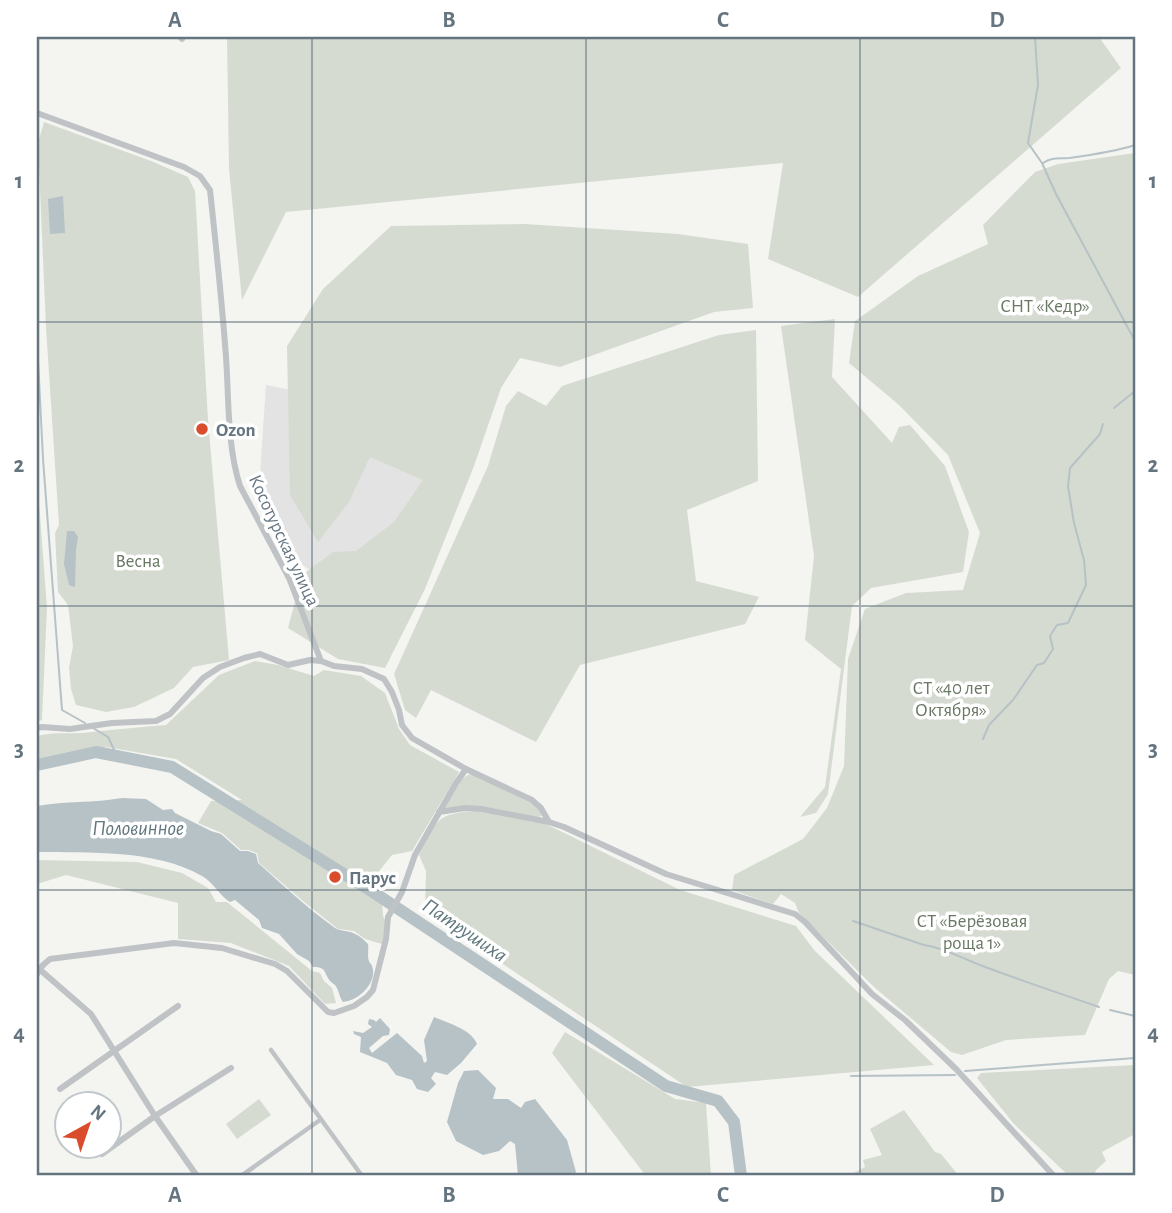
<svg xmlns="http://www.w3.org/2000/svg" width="1172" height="1213" viewBox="0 0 1172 1213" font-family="'Alegreya Sans',sans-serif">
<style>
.built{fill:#e2e3e2}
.green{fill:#d6dbd2}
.water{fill:#b6c2c6}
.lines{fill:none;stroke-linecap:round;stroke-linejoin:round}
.stream{stroke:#b6c2c6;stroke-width:2}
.river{stroke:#b6c2c6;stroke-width:12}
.pedestrian{stroke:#bfc3c6;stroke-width:4.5}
.minor{stroke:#bfc3c6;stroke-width:6}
.grid{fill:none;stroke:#657580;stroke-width:2;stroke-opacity:0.55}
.poi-dot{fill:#d94c2c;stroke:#fff;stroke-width:2.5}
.labels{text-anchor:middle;stroke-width:7;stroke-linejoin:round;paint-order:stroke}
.park-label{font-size:19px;fill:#687863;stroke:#fff}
.poi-label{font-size:19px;font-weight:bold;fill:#657580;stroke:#fff;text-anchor:start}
.street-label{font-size:19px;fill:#657580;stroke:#fff}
.water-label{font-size:21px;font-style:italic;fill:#60777d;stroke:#fff}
.neatline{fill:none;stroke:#657580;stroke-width:2.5}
.grid-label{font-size:23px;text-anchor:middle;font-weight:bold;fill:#657580}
</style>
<rect width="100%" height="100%" fill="#f4f4f1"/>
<!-- built -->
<polygon class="built" points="266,385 291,390 429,477 395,541 327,581 298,562 259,489"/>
<!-- green -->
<g class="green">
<polygon points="227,37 1099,37 1121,68 858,297 768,259 783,163 286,212 242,300 229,169"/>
<polygon points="44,122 151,161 188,177 195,191 208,420 229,660 193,667 174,688 134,707 106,712 76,705 71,689 69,668 73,646 68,605 58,592 55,533 59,525 46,328 38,143"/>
<polygon points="1135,153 1135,975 1118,971 1109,979 1085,1035 1006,1040 962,1055 951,1052 874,987 799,913 795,903 781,894 773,904 732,890 734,875 803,839 827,808 844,766 848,659 865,609 906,593 963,590 980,533 948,455 899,405 849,363 855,321 918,276 988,244 983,225 1035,172 1058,164"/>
<polygon points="525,224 678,234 748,244 753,308 714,312 560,367 520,358 501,388 474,466 425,589 385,668 338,659 288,628 302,575 333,552 356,551 394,522 423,480 370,457 349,502 318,542 290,495 287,346 323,289 391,226"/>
<polygon points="835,319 832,377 892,443 899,427 910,425 945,466 969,532 963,572 871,588 852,606 828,794 816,813 800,817 825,787 841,669 805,640 814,556 781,326"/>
<polygon points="756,330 758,481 687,510 696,581 759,597 745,624 580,665 536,742 431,690 416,718 405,710 394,674 488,466 506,406 518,391 546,406 562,386 719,335"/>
<polygon points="37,476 47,608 42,720 37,722"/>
<path d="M255,661L278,665L314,676L324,670L361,676L385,693L399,729L410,745L459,772L412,851L392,855L376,875L380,880L383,916L386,922L382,944L365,939L354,931L338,929L303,901L259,863L257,853L249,850H241L222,833L198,823L211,801L242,800L176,759L106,747L37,760V736C52,732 67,734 82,733C110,730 138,727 166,725L219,675Z"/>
<path d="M472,774L533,804L540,810L542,816L537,817L481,806L445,809C452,796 456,777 472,774Z"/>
<path d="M477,811L542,822L680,890L796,926L814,950L934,1065L687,1087L425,912L426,871L419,855C437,821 435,813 477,811Z"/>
<polygon points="37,860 137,862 182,873 208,888 216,902 227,902 312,971 320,973 324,981 332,988 336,1003 325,1004 289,966 231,943 178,939 178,903 66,875 37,884"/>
<polygon points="565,1032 675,1099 706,1103 711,1176 646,1176 552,1053"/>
<polygon points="1135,1065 1135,1134 1102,1152 1106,1161 1096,1170 1094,1176 1069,1176 1014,1124 977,1078 981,1073"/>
<polygon points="259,1099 271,1115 237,1139 226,1124"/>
<polygon points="904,1110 935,1152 941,1154 959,1176 848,1176 865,1167 863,1160 882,1155 870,1129"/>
</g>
<!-- water -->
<g class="water">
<polygon points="63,196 65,233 50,234 48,199"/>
<polygon points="67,531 74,531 78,537 76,549 75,587 69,585 64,564"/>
<path d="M122,798L146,799L163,810L172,809L175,813L211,831L221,834L240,851H248L256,854L258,863C283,885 307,908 335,928C341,932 349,930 355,934C360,936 364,940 368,944C369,949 367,956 369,961C369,963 372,964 372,966C378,982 359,1001 343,1002C339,997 339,990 335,985C334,984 332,983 330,981C323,972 327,967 313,967L309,961L297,954L279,934L262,928L259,920L235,900L230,902C219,895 214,883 202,876C155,849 89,853 37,852V806C65,801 94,803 122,798Z"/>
<path d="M434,1017C448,1023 471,1029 477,1044L461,1063L447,1075L435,1072L431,1078L436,1084L428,1092L417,1089L412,1080L396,1075L387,1063L360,1052L361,1037L354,1034L353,1031L363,1033L372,1027L368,1024L369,1019L374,1020L376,1022L380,1018L390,1029L389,1035L383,1036L369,1048L372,1053L397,1033L422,1056L424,1063L427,1061L424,1040Z"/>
<polygon points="478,1070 496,1088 493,1099 508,1099 521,1108 525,1102 535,1099 567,1140 576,1172 572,1176 518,1176 515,1144 510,1141 499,1151 483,1155 456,1141 447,1122 458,1083 464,1071"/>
</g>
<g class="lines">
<!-- stream -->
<g class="stream">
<polyline points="1035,37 1038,85 1028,143 1042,163 1056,194 1135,341"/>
<path d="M1043,163C1052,157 1059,159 1069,158C1091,155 1114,152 1135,145"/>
<polyline points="37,340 43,459 62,710 85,723"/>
<polyline points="1114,408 1135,391"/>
<polyline points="93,728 108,737 117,756"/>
<polyline points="983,739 989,725 1013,700 1037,665 1044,663 1053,649 1050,636 1057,625 1068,623 1086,585 1084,560 1074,523 1068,486 1070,468 1100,434 1103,424"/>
<path d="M853,921L924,945C945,948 961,958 980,965C1019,980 1059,993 1099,1007"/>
<polyline points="1110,1010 1135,1016"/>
<polyline points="965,1071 1135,1058"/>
<polyline points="851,1076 955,1075"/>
</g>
<!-- river -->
<polyline class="river" points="37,765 96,752 172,767 376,894 666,1086 718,1101 734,1122 741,1176"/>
<!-- pedestrian -->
<g class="pedestrian">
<polyline points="271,1050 362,1176"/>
<polyline points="241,1176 320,1120"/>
</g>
<!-- minor -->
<g class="minor">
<polyline points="180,37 182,39"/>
<path d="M37,113L184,167L200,176L210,190C216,246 222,301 226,357C229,399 227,446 240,486L289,578L321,661L334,666L362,669L384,679L392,692L399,710L402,725L412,738L466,769L532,800L541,808L549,822L564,827L666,874L795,914L805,922L872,994L905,1020L956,1069L1054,1176"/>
<polyline points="37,728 42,727 70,729 112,723 156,721 170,714 203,678 220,667 244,658 260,654 288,665 310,660 321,661"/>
<polyline points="439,812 465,808 482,809 549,822"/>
<polyline points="38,968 91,1014 155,1116 197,1176"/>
<polyline points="37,974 43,965 50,959 174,943 222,948 275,964 287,971 328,1012 334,1013 354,1006 367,997 373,990 386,939 388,917 402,892 415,855 456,783 466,769"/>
<polyline points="60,1089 178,1006"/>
<polyline points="102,1154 155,1116 231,1068"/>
</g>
</g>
<!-- grid -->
<path class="grid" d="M312,37V1176M586,37V1176M860,37V1176M37,322H1135M37,606H1135M37,890H1135"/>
<!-- markers -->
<g class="poi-dot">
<circle cx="202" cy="429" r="7"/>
<circle cx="335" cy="877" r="7"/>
</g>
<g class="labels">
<!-- park labels -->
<g class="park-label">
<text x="1045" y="312">СНТ «Кедр»</text>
<text x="138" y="567">Весна</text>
<text x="951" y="694">СТ «40 лет<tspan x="951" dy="22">Октября»</tspan></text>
<text x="972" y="927">СТ «Берёзовая<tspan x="972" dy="22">роща 1»</tspan></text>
</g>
<!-- poi labels -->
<g class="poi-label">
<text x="216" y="436">Ozon</text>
<text x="349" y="884">Парус</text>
</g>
<!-- street labels -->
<g class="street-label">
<text transform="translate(285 540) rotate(65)" y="7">Косотурская улица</text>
</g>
<!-- water labels -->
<g class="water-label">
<text x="138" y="835">Половинное</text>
<text transform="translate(465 930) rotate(34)" y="7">Патрушиха</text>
</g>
</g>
<!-- border -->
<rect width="1172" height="1213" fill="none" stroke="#ffffff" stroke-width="77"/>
<!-- north arrow -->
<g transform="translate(88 1125) rotate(40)"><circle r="33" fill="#ffffff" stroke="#c1c8cc" stroke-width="2"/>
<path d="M0-5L12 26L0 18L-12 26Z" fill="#d94c2c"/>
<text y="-10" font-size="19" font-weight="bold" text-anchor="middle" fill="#657580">N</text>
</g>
<rect x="38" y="38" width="1096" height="1136" class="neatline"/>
<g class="grid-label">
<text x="175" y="27">A</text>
<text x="449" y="27">B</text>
<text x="723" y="27">C</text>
<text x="997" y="27">D</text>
<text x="19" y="188">1</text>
<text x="1153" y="188">1</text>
<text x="19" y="472">2</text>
<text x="1153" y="472">2</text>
<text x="19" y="756">3</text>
<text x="1153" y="756">3</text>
<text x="19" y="1040">4</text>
<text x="1153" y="1040">4</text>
<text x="175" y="1202">A</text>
<text x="449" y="1202">B</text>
<text x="723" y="1202">C</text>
<text x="997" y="1202">D</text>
</g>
</svg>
